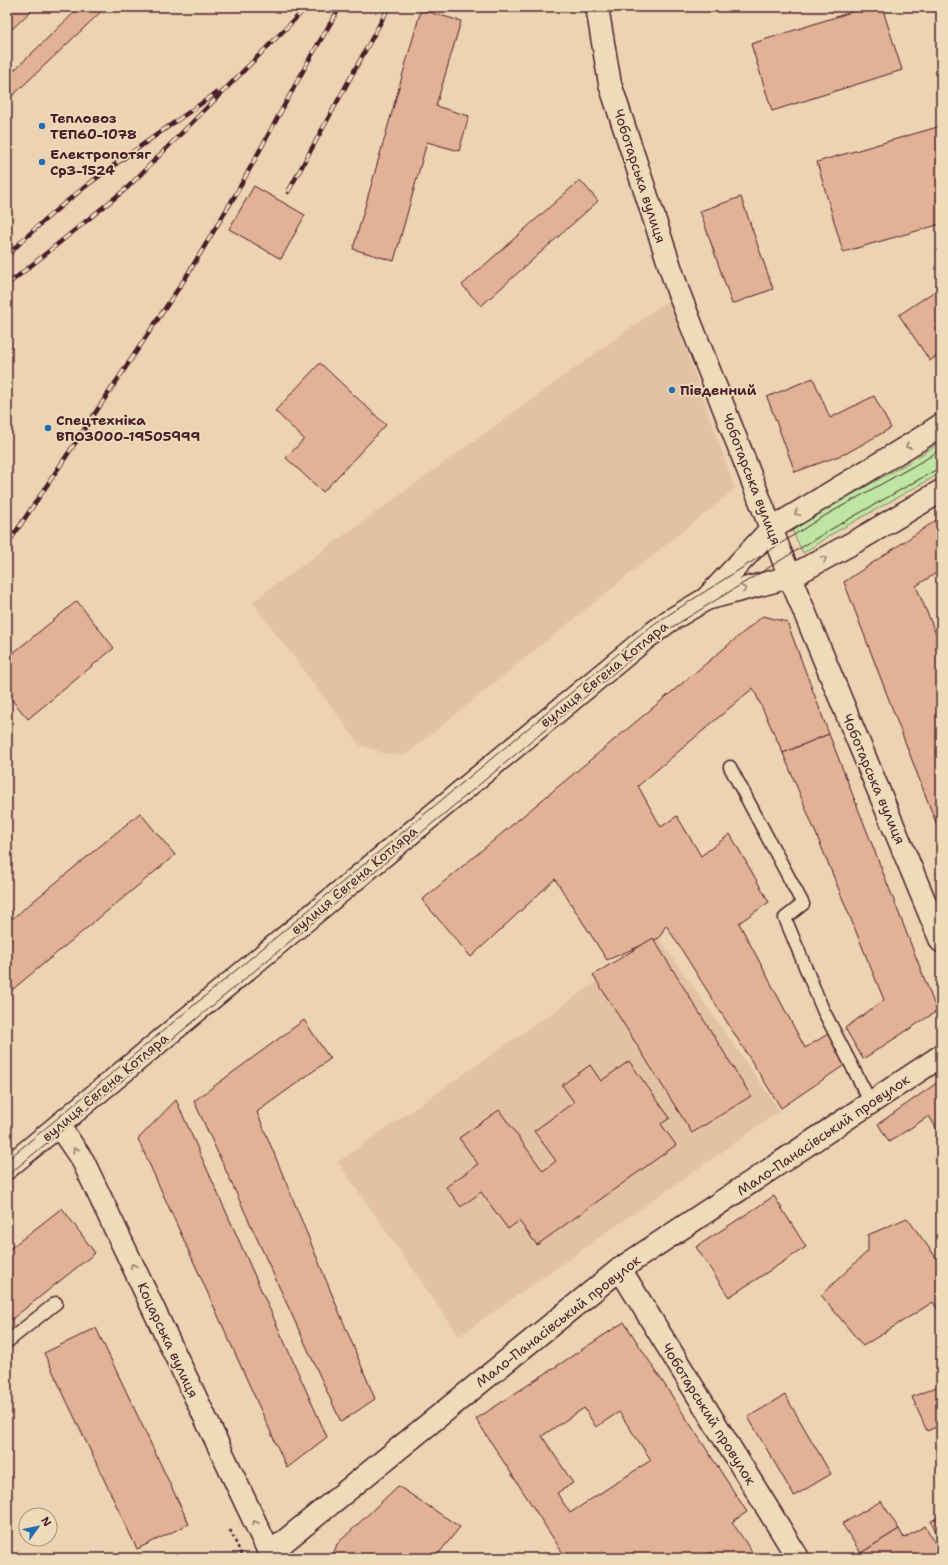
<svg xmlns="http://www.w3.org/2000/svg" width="948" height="1565" viewBox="0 0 948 1565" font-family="'Shantell Sans',sans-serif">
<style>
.built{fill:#e3c2a4}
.green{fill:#bee6a2;stroke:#848266}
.building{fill:#e3b195;stroke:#4a1f2b;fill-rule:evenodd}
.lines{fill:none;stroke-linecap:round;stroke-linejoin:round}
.lane-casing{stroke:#4a1f2b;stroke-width:15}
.street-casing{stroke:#4a1f2b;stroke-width:25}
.secondary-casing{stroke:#4a1f2b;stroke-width:25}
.path{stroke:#4a1f2b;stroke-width:2.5;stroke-dasharray:3 3;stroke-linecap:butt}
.lane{stroke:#eedbb9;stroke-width:12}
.street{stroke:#eedbb9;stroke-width:22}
.secondary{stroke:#eedbb9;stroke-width:22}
.tram{stroke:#4a1f2b;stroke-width:1}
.rail-casing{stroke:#4a1f2b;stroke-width:4.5}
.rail{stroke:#eedbb9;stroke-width:3;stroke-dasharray:9;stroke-linecap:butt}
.oneway{stroke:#9c7d72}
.poi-dot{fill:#1f6fb2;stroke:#eedbb9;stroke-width:1.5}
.labels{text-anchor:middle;stroke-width:3.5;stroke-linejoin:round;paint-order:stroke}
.poi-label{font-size:14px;font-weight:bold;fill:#4a1f2b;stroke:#eedbb9;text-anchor:start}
.street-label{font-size:14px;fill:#4a1f2b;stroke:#eedbb9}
</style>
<rect width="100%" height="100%" fill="#ecd3b2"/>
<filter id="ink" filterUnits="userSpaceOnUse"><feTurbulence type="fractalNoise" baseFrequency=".025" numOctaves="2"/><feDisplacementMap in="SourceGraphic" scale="8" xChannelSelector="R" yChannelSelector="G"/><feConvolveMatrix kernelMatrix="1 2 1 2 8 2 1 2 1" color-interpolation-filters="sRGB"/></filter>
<g filter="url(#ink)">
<!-- built -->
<g class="built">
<polygon points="669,300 735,489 405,755 386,754 360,745 252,602"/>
<polygon points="659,938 780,1111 459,1336 338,1162"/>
</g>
<!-- green -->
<path class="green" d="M941,442V473L830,535L803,553L792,530C840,499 893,474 941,442Z"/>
<!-- building -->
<g class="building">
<polygon points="7,7 35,7 7,34"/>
<polygon points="80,7 106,7 7,101 7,77"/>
<polygon points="867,7 882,7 902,70 772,111 751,44"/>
<polygon points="421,10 461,21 436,106 469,116 459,151 427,142 394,261 353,249"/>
<polygon points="941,126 941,224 843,252 817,162"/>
<polygon points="580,180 598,201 481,306 462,285"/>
<polygon points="254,186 305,215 281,259 229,229"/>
<polygon points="741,197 773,289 732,304 700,211"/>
<polygon points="941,287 941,353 930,361 899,315"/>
<polygon points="320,363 386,425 323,492 286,458 304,439 275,411"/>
<polygon points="813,378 830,418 874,396 891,428 847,453 795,472 767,397"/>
<polygon points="941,517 941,570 916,586 941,646 941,836 844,582"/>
<polygon points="77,601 114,648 28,719 7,694 7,658"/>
<polygon points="763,616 787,622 829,734 783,753 753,688 638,786 661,827 677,816 701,856 730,834 769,902 739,923 805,1048 828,1034 846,1064 781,1108 666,925 659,938 607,960 555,879 471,957 422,900"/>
<polygon points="829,734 937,1011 863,1059 845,1028 884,1000 783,753"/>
<polygon points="140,813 175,855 7,994 7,923"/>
<polygon points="7,911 12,918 7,923"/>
<polygon points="653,938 751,1096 692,1133 593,975"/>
<polygon points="304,1020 330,1059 257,1112 375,1399 341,1422 194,1101"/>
<polygon points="629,1061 670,1118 661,1124 676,1145 537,1245 519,1221 508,1229 481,1192 461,1207 446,1187 478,1164 459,1138 499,1110 543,1171 556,1161 534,1131 574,1102 562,1085 590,1065 601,1081"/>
<polygon points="941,1080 941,1136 929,1116 889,1142 878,1124"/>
<polygon points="176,1100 327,1437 287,1468 138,1139"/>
<polygon points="774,1196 806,1247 729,1297 696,1247"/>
<polygon points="62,1208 95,1253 7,1323 7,1251"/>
<polygon points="907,1218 941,1264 941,1315 933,1302 863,1346 821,1295 868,1251 868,1235"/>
<path d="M624,1322L747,1512L732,1522L756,1558H715L711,1552L702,1558H566L476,1419ZM584,1408L596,1427L619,1412L651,1460L570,1513L557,1493L573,1483L542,1436Z"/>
<polygon points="96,1328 189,1524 137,1549 44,1353"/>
<polygon points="941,1385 941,1425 927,1431 912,1397"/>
<polygon points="785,1395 831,1474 794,1496 748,1417"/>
<polygon points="398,1486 460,1527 435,1558 332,1558 337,1544"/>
<polygon points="881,1501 899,1529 861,1553 842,1524"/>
<polygon points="941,1516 941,1543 931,1521"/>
<polygon points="925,1526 941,1552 941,1555 936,1558 864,1558 861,1553 899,1529 904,1538"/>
</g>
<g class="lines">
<!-- lane casing -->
<g class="lane-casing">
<g id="lane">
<polyline points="730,767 803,904 785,918 823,1010 871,1103"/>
<polyline points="7,1342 56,1303"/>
</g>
</g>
<!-- street casing -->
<g class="street-casing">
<g id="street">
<polyline points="597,7 610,84 678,291 790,577 941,941"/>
<polyline points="620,1269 798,1558"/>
<polyline points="270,1553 620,1269 941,1056"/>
</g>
</g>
<!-- secondary casing -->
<g class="secondary-casing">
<g id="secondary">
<polyline points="706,599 790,577 860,539 941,491"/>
<polyline points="59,1126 83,1161 272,1558"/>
<polyline points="7,1168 645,639 669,621 706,599 771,529 920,439 941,425"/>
</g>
</g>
<!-- path -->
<polyline class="path" points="230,1530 243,1558"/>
<!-- lane -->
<use href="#lane" class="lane"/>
<!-- street -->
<use href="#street" class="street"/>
<!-- secondary -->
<use href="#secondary" class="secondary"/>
<!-- tram -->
<g class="tram">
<polyline points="7,1160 654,624 819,519 926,459 941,449"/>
<polyline points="7,1176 661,634 828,531 941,467"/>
</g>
<!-- rail casing -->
<g class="rail-casing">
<g id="rail">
<polyline points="288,192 389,7"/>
<path d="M7,256C68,192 145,144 216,93"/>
<polyline points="7,285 127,188 307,7"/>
<polyline points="9,542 186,277 236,194 310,58 340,7"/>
</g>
</g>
<!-- rail -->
<use href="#rail" class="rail"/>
</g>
<!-- one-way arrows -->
<defs><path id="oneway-chevron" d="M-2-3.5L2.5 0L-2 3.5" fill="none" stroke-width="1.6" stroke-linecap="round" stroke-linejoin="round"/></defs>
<g class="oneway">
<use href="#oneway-chevron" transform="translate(908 446) rotate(149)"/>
<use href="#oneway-chevron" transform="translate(797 513) rotate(149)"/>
<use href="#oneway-chevron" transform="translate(824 559) rotate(-29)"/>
<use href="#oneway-chevron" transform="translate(744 589) rotate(-14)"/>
<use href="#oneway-chevron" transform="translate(75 1150) rotate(-125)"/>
<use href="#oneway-chevron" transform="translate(133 1266) rotate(-115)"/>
<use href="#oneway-chevron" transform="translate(255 1523) rotate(-115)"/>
</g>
</g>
<!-- markers -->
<g class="poi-dot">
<circle cx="42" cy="126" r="4"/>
<circle cx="42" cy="162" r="4"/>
<circle cx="672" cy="390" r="4"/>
<circle cx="48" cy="428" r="4"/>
</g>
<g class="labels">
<!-- poi labels -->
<g class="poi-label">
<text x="50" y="123">Тепловоз<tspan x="50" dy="16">ТЕП60-1078</tspan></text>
<text x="50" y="159">Електропотяг<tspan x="50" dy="16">Ср3-1524</tspan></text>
<text x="680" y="395">Південний</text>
<text x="56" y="425">Спецтехніка<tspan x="56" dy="16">ВПО3000-19505999</tspan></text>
</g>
<!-- street labels -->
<g class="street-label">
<text transform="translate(640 176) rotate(72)" y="5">Чоботарська вулиця</text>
<text transform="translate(752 479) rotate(69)" y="5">Чоботарська вулиця</text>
<text transform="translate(604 674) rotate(-39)" y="5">вулиця Євгена Котляра</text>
<text transform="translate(874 779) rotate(67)" y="5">Чоботарська вулиця</text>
<text transform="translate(354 880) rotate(-40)" y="5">вулиця Євгена Котляра</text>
<text transform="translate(105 1087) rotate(-40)" y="5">вулиця Євгена Котляра</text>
<text transform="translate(823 1135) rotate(-34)" y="5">Мало-Панасівський провулок</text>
<text transform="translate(558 1321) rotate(-38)" y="5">Мало-Панасівський провулок</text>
<text transform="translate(168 1340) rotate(65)" y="5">Коцарська вулиця</text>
<text transform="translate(709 1414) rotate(58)" y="5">Чоботарський провулок</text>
</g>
</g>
<!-- margin -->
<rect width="948" height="1565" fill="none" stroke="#eedbb9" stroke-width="24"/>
<rect x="12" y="12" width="924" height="1541" fill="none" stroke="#4a1f2b" stroke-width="1.5" filter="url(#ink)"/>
<!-- north arrow -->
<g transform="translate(38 1527) rotate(57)"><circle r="19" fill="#eedbb9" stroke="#ac9080"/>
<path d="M0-3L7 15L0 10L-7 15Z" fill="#1f6fb2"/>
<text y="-6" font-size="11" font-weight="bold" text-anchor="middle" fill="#4a1f2b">N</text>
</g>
</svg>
